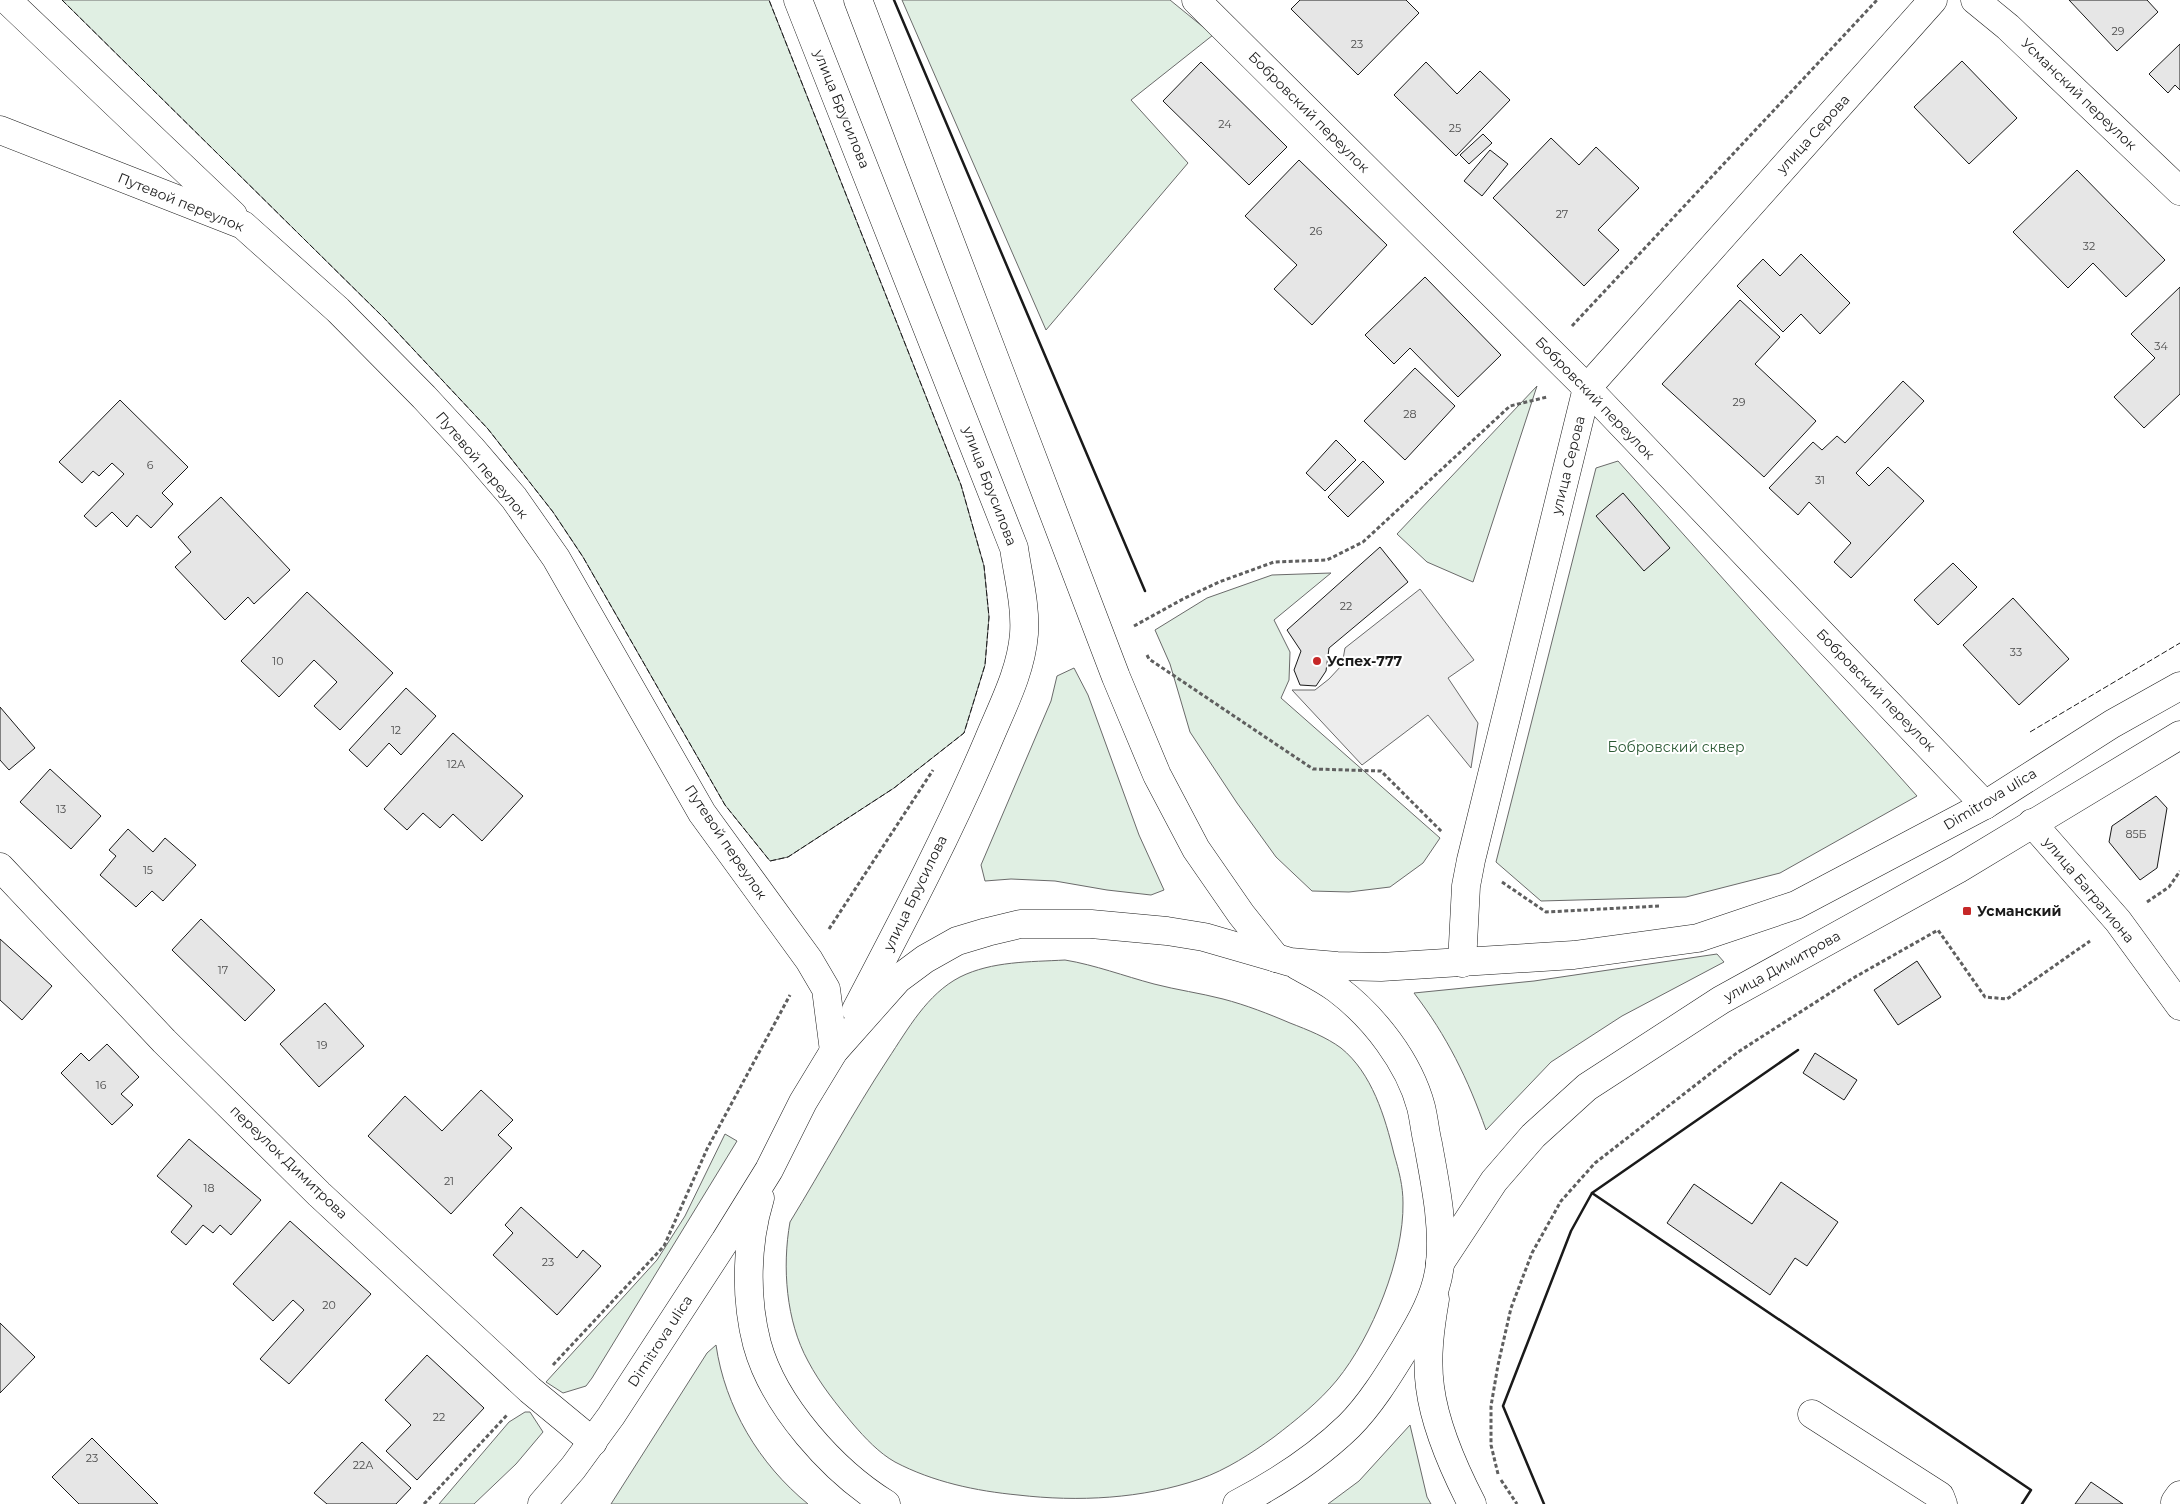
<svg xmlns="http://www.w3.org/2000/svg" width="2180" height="1504" viewBox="0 0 2180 1504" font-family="Montserrat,sans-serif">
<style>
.green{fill:#e0efe3;stroke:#6a6a6a}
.parking{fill:#ededed;stroke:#6a6a6a}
.building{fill:#e6e6e6;stroke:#1a1a1a}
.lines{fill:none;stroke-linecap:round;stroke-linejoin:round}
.minor-casing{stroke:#1a1a1a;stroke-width:29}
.major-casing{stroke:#1a1a1a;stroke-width:29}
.path{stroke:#5f5f5f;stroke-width:3;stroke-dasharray:4 2.5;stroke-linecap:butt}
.minor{stroke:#fff;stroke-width:28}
.major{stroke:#fff;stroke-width:28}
.fence{stroke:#1a1a1a;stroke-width:1;stroke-dasharray:6 2.5;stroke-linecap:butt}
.wall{stroke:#1a1a1a;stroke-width:2.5}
.poi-dot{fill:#c62828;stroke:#fff;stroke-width:2}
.labels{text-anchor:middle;stroke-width:4;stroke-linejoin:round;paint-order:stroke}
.number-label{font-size:11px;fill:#4d4d4d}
.street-label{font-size:14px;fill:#1a1a1a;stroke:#fff}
.poi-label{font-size:14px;font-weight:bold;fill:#1a1a1a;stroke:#fff;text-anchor:start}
.park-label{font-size:14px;fill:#2b5a34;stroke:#fff}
</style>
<rect width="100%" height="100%" fill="#fff"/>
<!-- green -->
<g class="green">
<polygon points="62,0 769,0 961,485 984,566 989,617 985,665 964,733 894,788 788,857 770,861 725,805 583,557 553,512 488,429 384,318"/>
<polygon points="902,0 1170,0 1213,35 1131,100 1188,163 1046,330"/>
<polygon points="1537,386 1473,582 1427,562 1397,534"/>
<polygon points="1618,461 1917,796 1780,873 1686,897 1541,901 1496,862 1596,468"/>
<polygon points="1331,573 1274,620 1290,652 1289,680 1281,698 1440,838 1423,863 1390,887 1349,892 1312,891 1276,857 1237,803 1190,732 1170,664 1155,630 1207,598 1272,575"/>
<polygon points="1074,668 1088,695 1139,835 1164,890 1151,895 1107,890 1055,881 1011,879 985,881 981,865 1051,701 1057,676"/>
<path d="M1717,954L1724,962L1622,1016L1551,1062L1486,1130C1468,1079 1447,1036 1414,993L1534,981Z"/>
<path d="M1065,960C1095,965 1124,976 1154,984C1177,990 1200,993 1223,999C1246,1005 1269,1014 1290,1023C1308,1030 1326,1037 1341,1048C1372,1073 1385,1117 1394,1154C1399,1171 1403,1186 1403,1203C1404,1258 1372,1337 1337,1380C1319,1402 1296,1420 1274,1437C1252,1453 1226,1470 1200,1479C1142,1499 1078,1502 1018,1495C976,1491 933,1482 895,1462C879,1453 865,1438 853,1424C837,1405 820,1384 808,1361C786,1321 782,1267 790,1222C823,1168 853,1112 888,1059C908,1029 927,994 960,977C992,961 1030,962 1065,960Z"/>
<polygon points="725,1134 737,1141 592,1378 586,1386 563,1393 546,1382 657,1260 685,1216"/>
<path d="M716,1345C725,1407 759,1464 808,1504H611L707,1353Z"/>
<polygon points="525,1412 530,1412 543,1432 516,1464 474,1504 439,1504 509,1422"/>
<polygon points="1410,1425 1427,1497 1431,1504 1328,1504 1359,1481"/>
</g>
<!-- parking -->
<polygon class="parking" points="1420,589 1474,660 1448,678 1478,723 1471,768 1428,715 1362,765 1292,690 1315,690 1329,679 1342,665 1345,648"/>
<!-- building -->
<g class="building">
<polygon points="1300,0 1406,0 1419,13 1358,75 1291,9"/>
<polygon points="2069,0 2147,0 2158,12 2117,51"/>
<polygon points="2180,44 2180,90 2175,85 2168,93 2149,74"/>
<polygon points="1962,61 2017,118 1969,164 1914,107"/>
<polygon points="1201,62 1287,147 1249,185 1163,101"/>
<polygon points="1426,62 1457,94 1480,71 1510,100 1456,156 1394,95"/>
<polygon points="1483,134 1492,143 1469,164 1460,155"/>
<polygon points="1551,138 1579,165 1596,147 1639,188 1598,230 1619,250 1584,286 1493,198"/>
<polygon points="1490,150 1508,164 1482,196 1464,181"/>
<polygon points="1299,160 1387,245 1312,325 1274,289 1297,265 1245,216"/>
<polygon points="2077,170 2165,260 2126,297 2093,263 2068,288 2013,232"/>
<polygon points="1801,254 1850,303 1820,334 1801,314 1783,332 1737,286 1763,259 1780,276"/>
<polygon points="1425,277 1501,355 1458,397 1410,348 1394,364 1365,335"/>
<polygon points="2180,287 2180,394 2144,428 2114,397 2155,358 2131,334"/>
<polygon points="1740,300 1780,337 1755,364 1816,421 1764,477 1662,384"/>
<polygon points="1415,368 1455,406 1405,460 1364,421"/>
<polygon points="1903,381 1924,401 1856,473 1869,486 1888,467 1924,501 1851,578 1834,562 1851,543 1809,502 1798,515 1769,488 1813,442 1822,450 1837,436 1845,443"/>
<polygon points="120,400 188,467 162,493 173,504 151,528 137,515 127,527 112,512 96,527 84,516 124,474 112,463 99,476 93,471 82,483 59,462"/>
<polygon points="1336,440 1356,460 1325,491 1306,473"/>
<polygon points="1363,461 1384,482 1348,517 1328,497"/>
<polygon points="1623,493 1670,548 1644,571 1596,516"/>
<polygon points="221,497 290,570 254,604 248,597 225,620 175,567 191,552 178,537"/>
<polygon points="1380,547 1408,582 1329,648 1326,671 1316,686 1300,685 1294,670 1301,651 1287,630"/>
<polygon points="1953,563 1977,587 1938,625 1914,600"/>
<polygon points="307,592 393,673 340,730 314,706 337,682 314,660 279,697 241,661"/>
<polygon points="2013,598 2069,659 2019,705 1963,645"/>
<polygon points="406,688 436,716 401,755 389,743 367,767 349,750"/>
<polygon points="0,707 35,748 9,770 0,760"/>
<polygon points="453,733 523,796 482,841 453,814 440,828 423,813 407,830 384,809"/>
<polygon points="50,769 101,816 71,849 20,802"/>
<polygon points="2156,796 2167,808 2157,868 2140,880 2109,842 2112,826"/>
<polygon points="128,829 153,852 165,838 196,865 163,901 152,891 136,907 100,875 116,856 109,850"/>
<polygon points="201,919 275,990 245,1021 172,950"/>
<polygon points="0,939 52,986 22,1020 0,1000"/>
<polygon points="1917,961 1941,997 1898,1025 1874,990"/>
<polygon points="325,1003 364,1046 319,1087 280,1044"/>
<polygon points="107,1044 139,1077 121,1094 133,1105 112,1125 61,1073 81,1053 89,1061"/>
<polygon points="1815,1053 1857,1080 1844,1100 1803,1073"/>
<polygon points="481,1090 513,1120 498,1135 512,1148 451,1214 368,1136 405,1096 442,1131"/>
<polygon points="189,1139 261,1200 231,1235 220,1225 213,1233 203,1225 186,1245 171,1232 192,1206 157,1176"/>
<polygon points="1781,1182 1838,1222 1807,1266 1795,1258 1770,1295 1667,1223 1694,1184 1752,1224"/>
<polygon points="521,1207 577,1258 583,1250 601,1266 557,1315 493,1255 513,1233 505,1225"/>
<polygon points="290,1221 371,1294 289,1384 260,1359 304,1310 293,1300 273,1321 233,1284"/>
<polygon points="0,1323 35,1357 0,1393"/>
<polygon points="427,1355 484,1408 417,1480 386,1451 411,1425 385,1400"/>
<polygon points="92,1438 158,1504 79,1504 52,1477"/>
<polygon points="362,1442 411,1488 396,1504 327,1504 314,1493"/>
<polygon points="2091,1482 2123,1504 2075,1504"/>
</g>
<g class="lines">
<!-- minor casing -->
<g class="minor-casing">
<g id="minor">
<polyline points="7,0 233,215"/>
<polyline points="1196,0 1587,388 1985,805"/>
<polyline points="1975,0 2008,27 2180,191"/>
<polyline points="0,130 243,225 338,310 424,397 471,448 514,498 556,558 702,813 809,960 826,989 834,1051"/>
<polyline points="2032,823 2118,921 2180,1006"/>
<polyline points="0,867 164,1041 319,1194 530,1390 593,1442"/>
<polyline points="1462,963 1466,886 1471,860 1587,388 1933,0"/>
<path d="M1435,1299C1430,1328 1426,1357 1430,1387C1435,1427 1454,1469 1472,1504"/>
<polyline points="1812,1414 1940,1496 1943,1504"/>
<polyline points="2178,1504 2175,1502 2180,1495"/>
</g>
</g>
<!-- major casing -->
<g class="major-casing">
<g id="major">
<path d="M798,0L1014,548C1018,576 1026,606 1024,634C1021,672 1002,707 988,741C949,833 902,922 856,1010"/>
<polyline points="858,0 1116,677 1157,775 1196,849 1241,914 1276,958"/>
<path d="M760,1198C746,1244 745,1298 757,1344C774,1406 833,1471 886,1504"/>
<polyline points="1440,1263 1494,1181 1533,1136 1587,1087 1721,1000 1958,869 2180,735"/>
<polyline points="542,1504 573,1468 611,1416 725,1241 769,1170 803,1102 834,1051 898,979 925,959 957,941 987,932 1020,924 1091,924 1167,931 1204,937 1290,962 1337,966 1381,967 1574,955 1698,938 1796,905 1985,805 2112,724 2180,686"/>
<path d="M1237,1504C1277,1483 1316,1458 1349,1426C1370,1405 1388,1376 1404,1350C1420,1324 1437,1295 1440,1264C1444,1224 1435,1183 1428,1144C1425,1132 1424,1119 1421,1107C1409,1062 1374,1017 1337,989C1325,980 1311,973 1298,966"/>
</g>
</g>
<!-- path -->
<g class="path">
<polyline points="1572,326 1877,0"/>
<polyline points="1134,626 1183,599 1219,582 1274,562 1327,560 1363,542 1510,406 1547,397"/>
<polyline points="1147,655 1149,659 1313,769 1381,771 1442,832"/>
<polyline points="1502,882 1546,912 1659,906"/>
<polyline points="2147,902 2169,887 2180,871"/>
<polyline points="829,929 933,770"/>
<polyline points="553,1365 664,1246 707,1149 790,995"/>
<polyline points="1498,1474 1491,1445 1491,1406 1498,1365 1511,1308 1532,1253 1561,1201 1595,1163 1738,1052 1855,977 1938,930 1985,997 2007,999 2090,941"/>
<polyline points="1501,1480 1517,1504"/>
<polyline points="424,1504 507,1415"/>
</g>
<!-- minor -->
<use href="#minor" class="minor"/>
<!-- major -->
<use href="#major" class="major"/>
<!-- fence -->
<g class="fence">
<polyline points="62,0 384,318 488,429 553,512 583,557 725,805 770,861 788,857 894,788 964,733 985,665 989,617 984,566 961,485 769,0"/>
<polyline points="2030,732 2180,643"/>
</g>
<!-- wall -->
<g class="wall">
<polyline points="894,0 1145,591"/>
<polyline points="1592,1193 2031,1490 2022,1504"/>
<polyline points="1544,1504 1503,1406 1571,1231 1592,1193 1798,1050"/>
</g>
</g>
<!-- markers -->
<g class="poi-dot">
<circle cx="1317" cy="661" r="5"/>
<rect x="1962" y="906" width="10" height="10" rx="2.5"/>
</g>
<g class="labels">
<!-- number labels -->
<g class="number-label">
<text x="2118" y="35">29</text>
<text x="1357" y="48">23</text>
<text x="1225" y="128">24</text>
<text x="1455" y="132">25</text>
<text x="1562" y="218">27</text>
<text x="1316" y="235">26</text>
<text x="2089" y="250">32</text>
<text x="2161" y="350">34</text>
<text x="1739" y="406">29</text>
<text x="1410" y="418">28</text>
<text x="150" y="469">6</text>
<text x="1820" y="484">31</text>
<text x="1346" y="610">22</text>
<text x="2016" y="656">33</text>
<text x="278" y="665">10</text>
<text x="396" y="734">12</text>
<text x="456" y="768">12А</text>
<text x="61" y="813">13</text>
<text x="2136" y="838">85Б</text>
<text x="148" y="874">15</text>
<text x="223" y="974">17</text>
<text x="322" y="1049">19</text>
<text x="101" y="1089">16</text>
<text x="449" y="1185">21</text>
<text x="209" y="1192">18</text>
<text x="548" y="1266">23</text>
<text x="329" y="1309">20</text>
<text x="439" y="1421">22</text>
<text x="92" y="1462">23</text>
<text x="363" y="1469">22А</text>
</g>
<!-- street labels -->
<g class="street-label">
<text transform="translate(2079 94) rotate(44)" y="5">Усманский переулок</text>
<text transform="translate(842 109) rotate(68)" y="5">улица Брусилова</text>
<text transform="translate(1309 112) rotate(45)" y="5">Бобровский переулок</text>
<text transform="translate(1813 134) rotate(-48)" y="5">улица Серова</text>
<text transform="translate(181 202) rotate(22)" y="5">Путевой переулок</text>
<text transform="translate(1595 398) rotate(46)" y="5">Бобровский переулок</text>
<text transform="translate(482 465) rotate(50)" y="5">Путевой переулок</text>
<text transform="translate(1568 465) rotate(-76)" y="5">улица Серова</text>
<text transform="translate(990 486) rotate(69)" y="5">улица Брусилова</text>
<text transform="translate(1876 690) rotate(46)" y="5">Бобровский переулок</text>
<text transform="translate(1990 799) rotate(-31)" y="5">Dimitrova ulica</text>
<text transform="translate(726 842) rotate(56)" y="5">Путевой переулок</text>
<text transform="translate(2089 890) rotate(50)" y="5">улица Багратиона</text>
<text transform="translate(915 893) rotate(-64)" y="5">улица Брусилова</text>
<text transform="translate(1782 966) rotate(-29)" y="5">улица Димитрова</text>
<text transform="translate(289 1162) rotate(44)" y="5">переулок Димитрова</text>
<text transform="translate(660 1341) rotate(-57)" y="5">Dimitrova ulica</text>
</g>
<!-- poi labels -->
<g class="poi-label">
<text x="1327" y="666">Успех-777</text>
<text x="1977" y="916">Усманский</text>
</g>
<!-- park labels -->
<g class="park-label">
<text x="1676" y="752">Бобровский сквер</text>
</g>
</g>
</svg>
